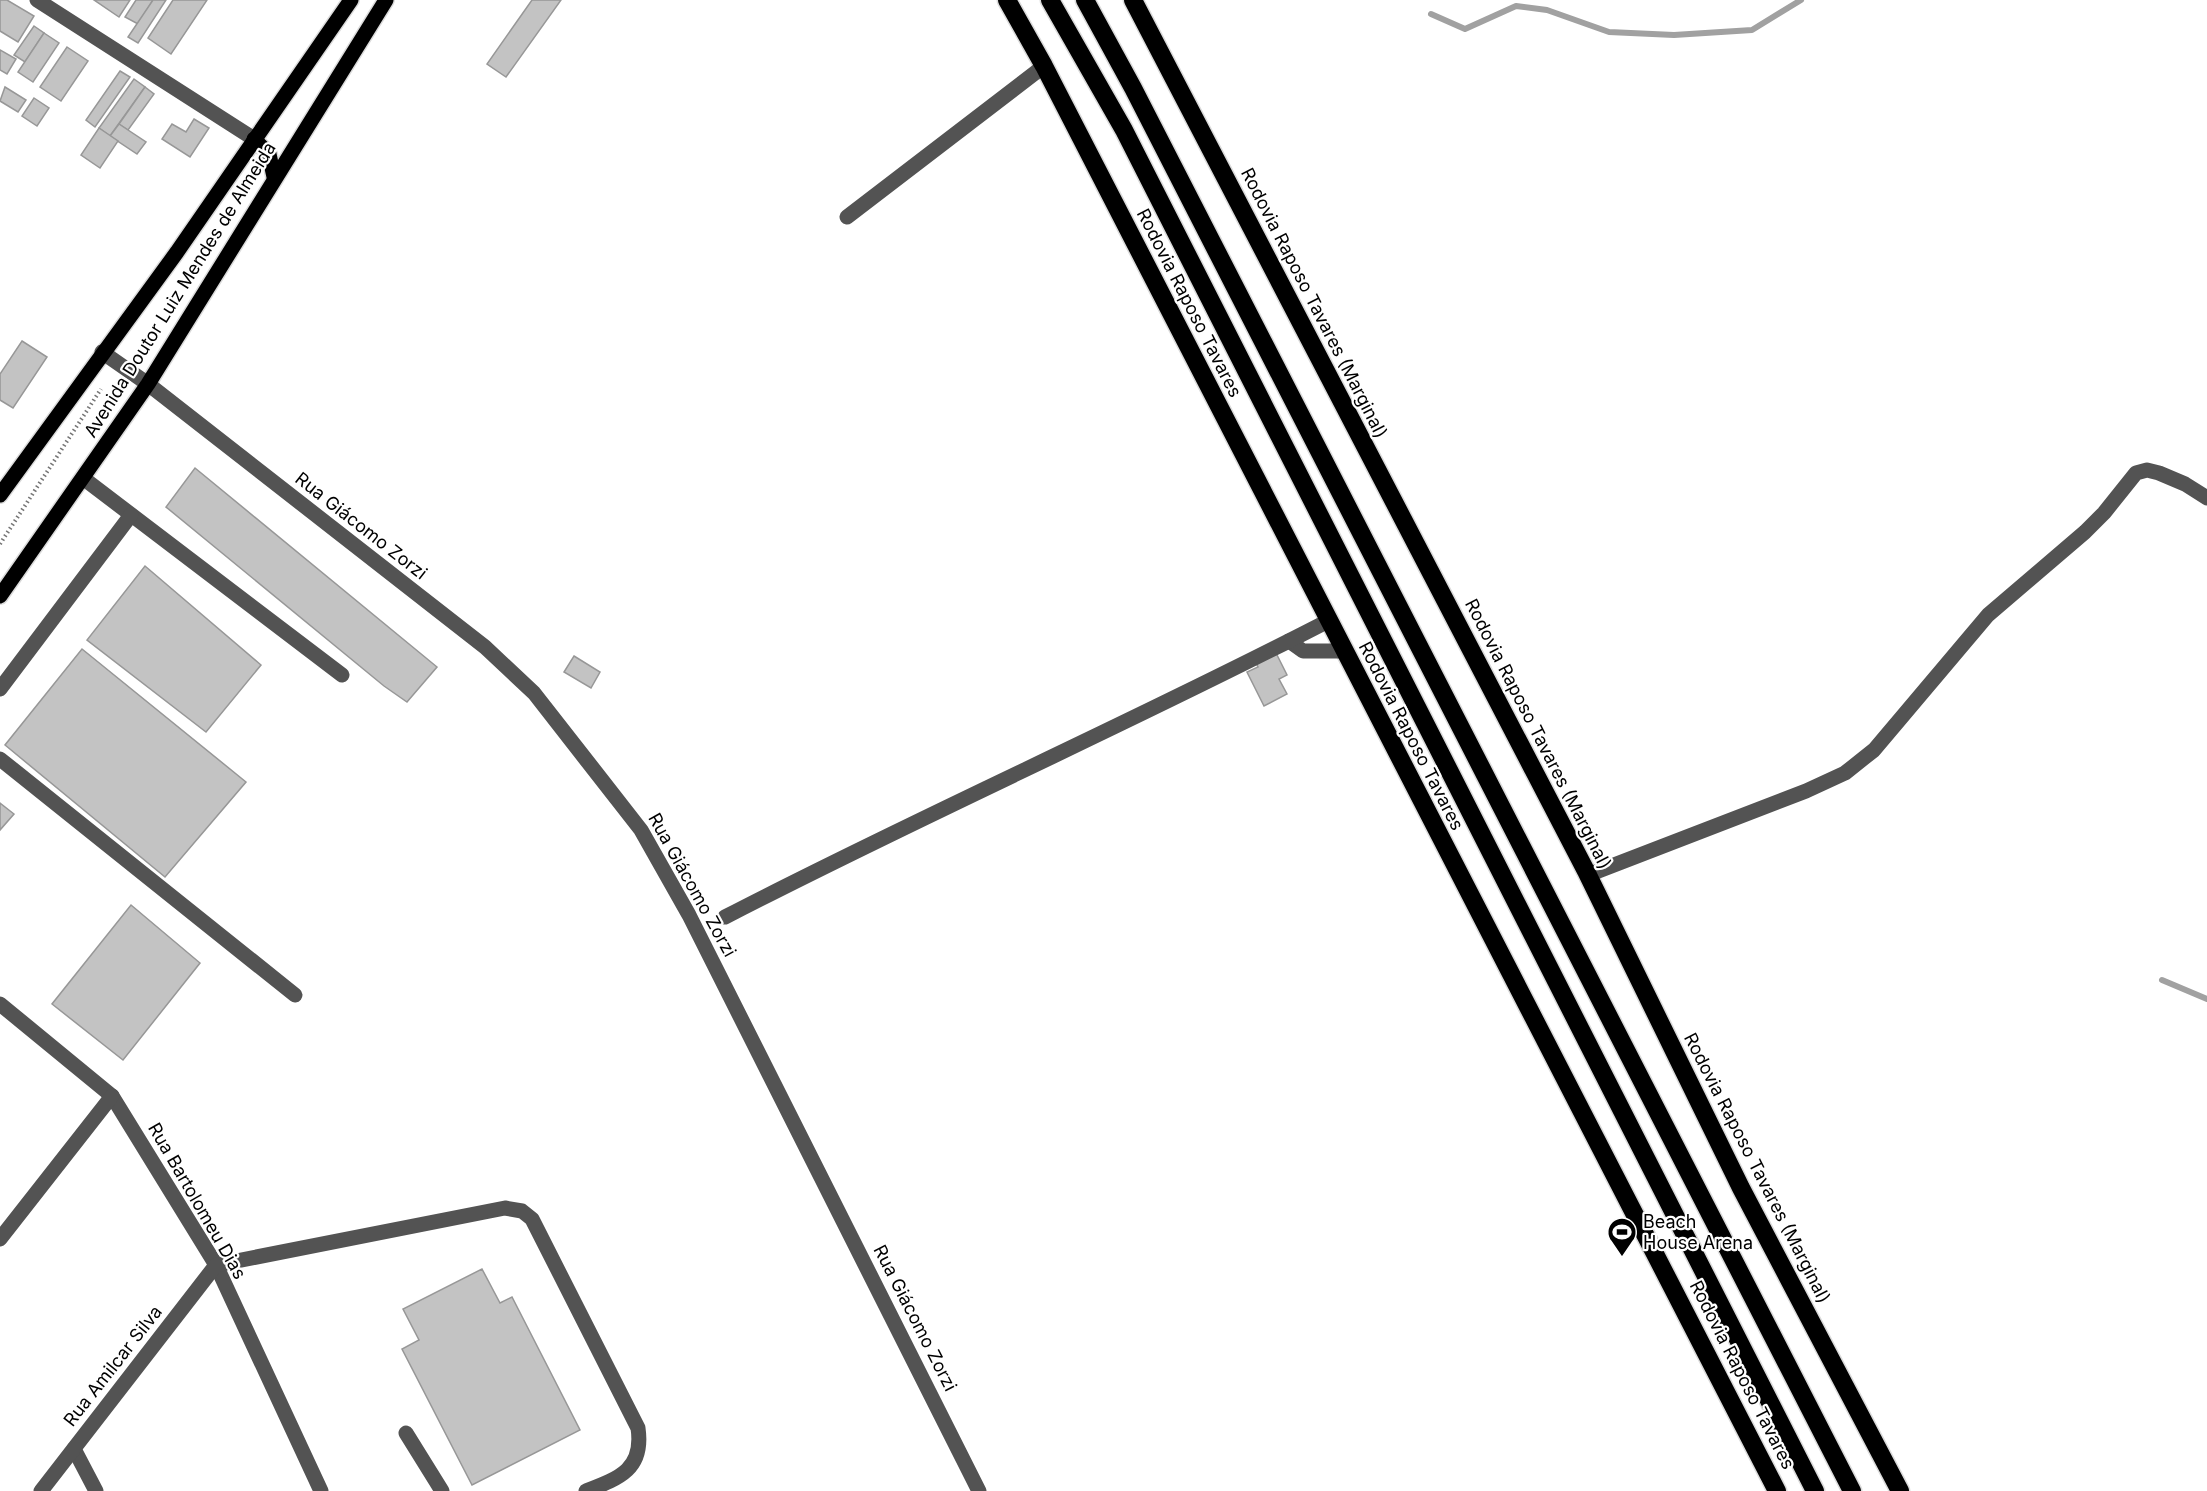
<svg xmlns="http://www.w3.org/2000/svg" width="2207" height="1491" viewBox="0 0 2207 1491" font-family="Inter,sans-serif">
<style>
.lines{fill:none;stroke-linecap:round;stroke-linejoin:round}
.stream{stroke:#a1a1a1;stroke-width:6}
.building{fill:#c3c3c3;stroke:#979797;stroke-width:1.5}
.major-casing{stroke:#dbdbdb;stroke-width:18}
.highway-casing{stroke:#dbdbdb;stroke-width:21}
.path{stroke:#757575;stroke-width:4;stroke-dasharray:1.5 3;stroke-linecap:butt}
.minor{stroke:#535353;stroke-width:15}
.major{stroke:#000;stroke-width:15}
.highway{stroke:#000;stroke-width:18}
.labels{text-anchor:middle;stroke-width:4.5;stroke-linejoin:round;paint-order:stroke}
.street-label{font-size:18px;fill:#000;stroke:#fff}
.poi-label{font-size:18px;fill:#000;stroke:#fff;text-anchor:start}
</style>
<rect width="100%" height="100%" fill="#fff"/>
<g class="lines">
<!-- stream -->
<g class="stream">
<polyline points="1431,14 1465,29 1516,6 1547,10 1609,32 1674,35 1752,30 1801,0"/>
<polyline points="2162,980 2207,999"/>
</g>
</g>
<!-- building -->
<g class="building">
<polygon points="0,0 7,0 34,16 18,42 0,31"/>
<polygon points="94,0 130,0 119,17"/>
<polygon points="136,0 153,0 138,24 125,17"/>
<polygon points="153,0 166,0 138,43 128,37"/>
<polygon points="173,0 207,0 171,54 148,38"/>
<polygon points="532,0 561,0 506,77 487,64"/>
<polygon points="34,26 44,33 25,62 14,55"/>
<polygon points="44,33 59,43 33,82 18,72"/>
<polygon points="67,47 88,61 61,101 40,87"/>
<polygon points="0,50 16,59 7,74 0,70"/>
<polygon points="120,71 130,77 95,127 86,120"/>
<polygon points="134,79 145,87 110,136 99,128"/>
<polygon points="5,87 26,100 18,112 0,101"/>
<polygon points="145,87 154,94 128,130 119,124"/>
<polygon points="34,98 49,108 37,126 22,116"/>
<polygon points="194,119 209,128 190,157 162,139 172,124 186,132"/>
<polygon points="119,124 146,142 137,154 110,136"/>
<polygon points="99,128 118,141 100,168 81,155"/>
<polygon points="22,341 47,357 13,408 0,400 0,374"/>
<polygon points="195,468 437,667 407,702 384,686 166,507"/>
<polygon points="145,566 261,665 206,732 87,640"/>
<polygon points="1271,643 1287,675 1279,679 1287,694 1264,706 1247,672 1258,667 1251,653"/>
<polygon points="82,649 246,782 165,877 5,745"/>
<polygon points="574,656 600,672 591,688 564,672"/>
<polygon points="0,803 14,814 0,830"/>
<polygon points="131,905 200,963 123,1060 52,1004"/>
<polygon points="482,1269 500,1303 512,1297 580,1430 472,1485 402,1349 419,1340 403,1309"/>
</g>
<g class="lines">
<!-- major casing -->
<g class="major-casing">
<g id="major">
<polyline points="254,139 269,154 274,177"/>
<polyline points="0,495 177,252 351,0"/>
<polyline points="0,596 148,384 386,0"/>
</g>
</g>
<!-- highway casing -->
<g class="highway-casing">
<g id="highway">
<polyline points="1007,0 1044,66 1777,1491"/>
<polyline points="1050,0 1124,130 1815,1491"/>
<polyline points="1085,0 1133,88 1852,1491"/>
<polyline points="1133,0 1586,871 1741,1188 1900,1491"/>
</g>
</g>
<!-- path -->
<polyline class="path" points="0,544 101,389"/>
<!-- minor -->
<g class="minor">
<polyline points="37,0 254,139"/>
<polyline points="847,217 1044,66"/>
<polyline points="102,352 148,384 485,647 534,693 641,830 689,915 979,1491"/>
<polyline points="83,478 342,675"/>
<polyline points="1289,641 1303,651 1343,651"/>
<polyline points="0,689 131,515"/>
<polyline points="0,759 295,995"/>
<polyline points="1588,875 1806,791 1845,773 1874,750 1988,615 2085,532 2104,513 2136,473 2147,470 2159,473 2185,484 2207,498"/>
<path d="M725,917C924,814 1129,724 1328,621"/>
<polyline points="0,1004 112,1096 216,1265 321,1491"/>
<polyline points="0,1239 112,1096"/>
<polyline points="406,1433 442,1491"/>
<polyline points="74,1449 96,1491"/>
<path d="M41,1491L216,1265L505,1208L522,1211L532,1219L638,1428C644,1469 620,1478 586,1491"/>
</g>
<!-- major -->
<use href="#major" class="major"/>
<!-- highway -->
<use href="#highway" class="highway"/>
</g>
<!-- icons -->
<defs>
<g id="stadium-pin" transform="scale(1.5)"><path d="M0 17L-7.5 6A9.5 9.5 0 1 1 7.5 6Z" fill="#000" stroke="#fff"/><path d="M0-5a6.5 5 0 1 0 0 10a6.5 5 0 1 0 0-10ZM-3.5-1.8h7v3.6h-7Z" fill="#fff"/></g>
</defs>
<g fill-rule="evenodd">
<use href="#stadium-pin" x="1622" y="1232"/>
</g>
<g class="labels">
<!-- street labels -->
<g class="street-label">
<text transform="translate(180 290) rotate(-58)" y="6">Avenida Doutor Luiz Mendes de Almeida</text>
<text transform="translate(1189 303) rotate(63)" y="6">Rodovia Raposo Tavares</text>
<text transform="translate(1314 303) rotate(63)" y="6">Rodovia Raposo Tavares (Marginal)</text>
<text transform="translate(361 526) rotate(38)" y="6">Rua Giácomo Zorzi</text>
<text transform="translate(1538 734) rotate(63)" y="6">Rodovia Raposo Tavares (Marginal)</text>
<text transform="translate(1411 736) rotate(63)" y="6">Rodovia Raposo Tavares</text>
<text transform="translate(692 885) rotate(61)" y="6">Rua Giácomo Zorzi</text>
<text transform="translate(1757 1168) rotate(63)" y="6">Rodovia Raposo Tavares (Marginal)</text>
<text transform="translate(197 1201) rotate(60)" y="6">Rua Bartolomeu Dias</text>
<text transform="translate(915 1318) rotate(63)" y="6">Rua Giácomo Zorzi</text>
<text transform="translate(113 1366) rotate(-52)" y="6">Rua Amilcar Silva</text>
<text transform="translate(1742 1375) rotate(63)" y="6">Rodovia Raposo Tavares</text>
</g>
<!-- poi labels -->
<g class="poi-label">
<text x="1643" y="1228">Beach<tspan x="1643" dy="21">House Arena</tspan></text>
</g>
</g>
</svg>
